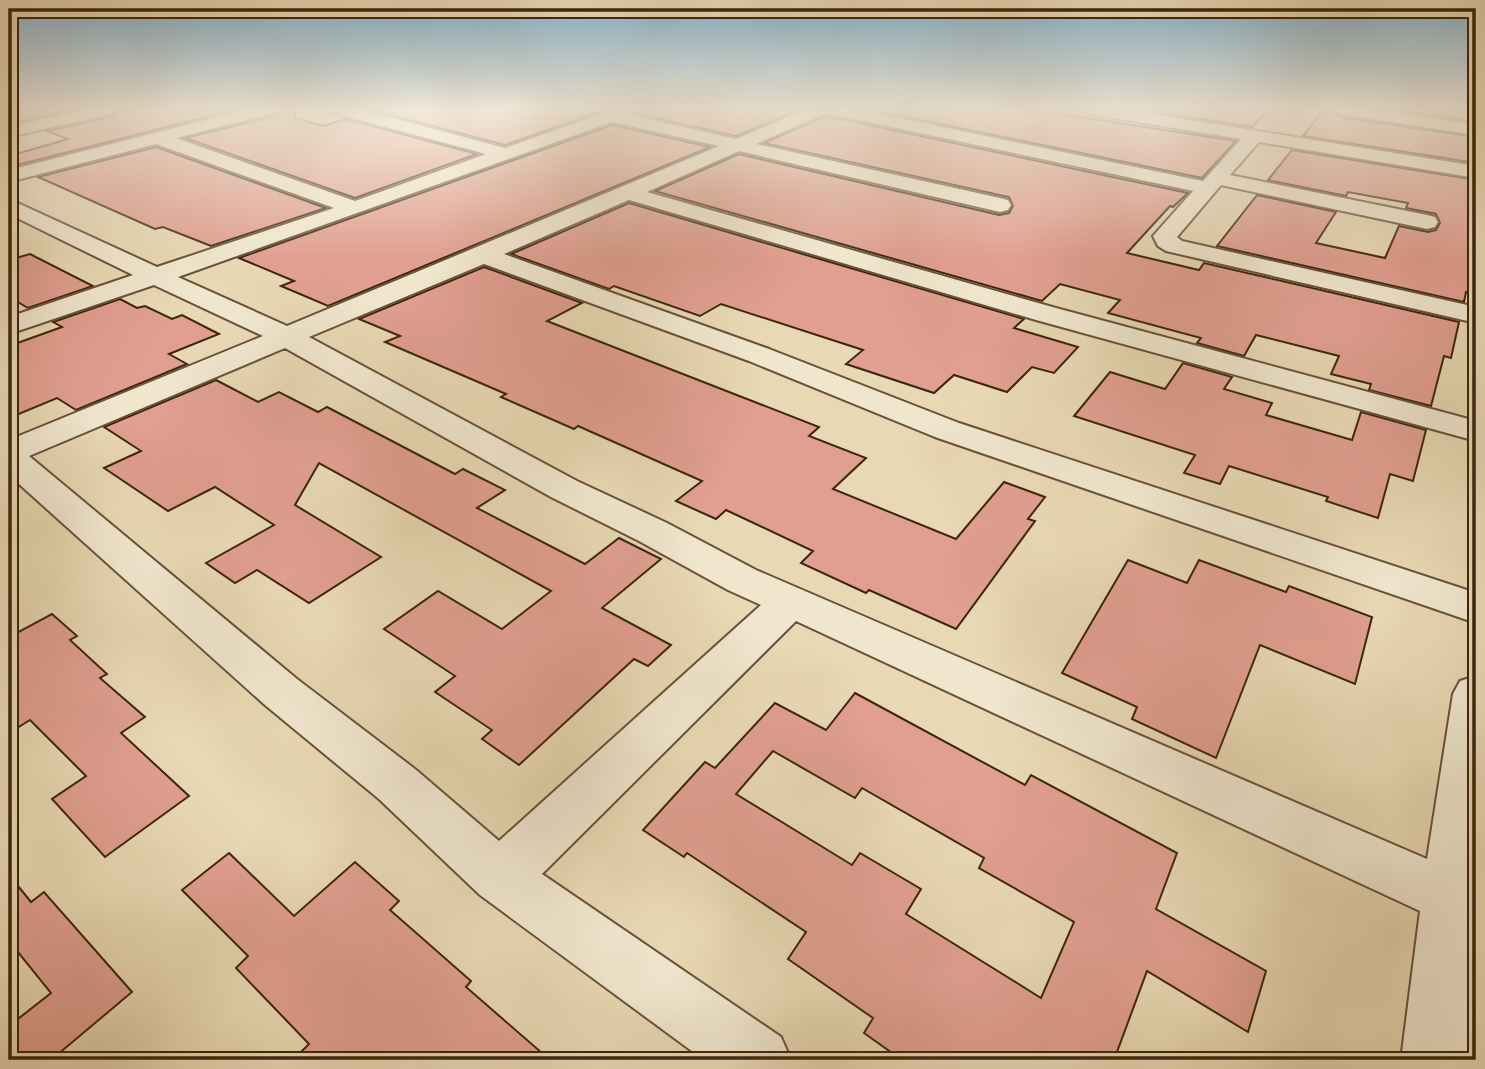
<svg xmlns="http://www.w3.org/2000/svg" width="1485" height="1069" viewBox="0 0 1485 1069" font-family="'Libre Bodoni',serif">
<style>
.building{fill:#e09f90;stroke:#3d250e;stroke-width:2;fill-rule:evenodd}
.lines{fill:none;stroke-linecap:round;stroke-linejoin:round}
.minor-casing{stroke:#685237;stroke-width:4}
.minor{fill:#f0e6ce;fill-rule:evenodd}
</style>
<rect width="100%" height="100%" fill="#e8d8b3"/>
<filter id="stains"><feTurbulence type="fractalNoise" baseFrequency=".00286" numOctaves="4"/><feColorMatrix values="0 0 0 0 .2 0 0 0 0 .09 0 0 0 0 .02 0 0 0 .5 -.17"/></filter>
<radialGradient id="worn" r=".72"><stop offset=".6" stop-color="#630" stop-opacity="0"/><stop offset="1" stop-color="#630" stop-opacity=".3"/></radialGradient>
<!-- building -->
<g class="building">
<polygon points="9,109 75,109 21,122 9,117"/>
<polygon points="119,109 238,109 13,166 9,165 9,156 68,139 47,131 116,116"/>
<polygon points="279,109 294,109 295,118 323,126 346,119 477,154 355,198 185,138 276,116"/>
<polygon points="381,109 607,109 505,145 375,111"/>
<polygon points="642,109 800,109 736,136 637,114"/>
<polygon points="868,109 1028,109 1236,141 1202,178"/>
<polygon points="1158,109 1270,109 1252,127 1154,112"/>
<polygon points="1324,109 1330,109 1340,117 1476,137 1476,163 1303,136"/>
<polygon points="1390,109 1476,109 1476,122"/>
<polygon points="826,116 1188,193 1173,207 1170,206 1127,253 1199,270 1204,263 1459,322 1451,358 1444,356 1431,406 1369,390 1371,384 1331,374 1339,356 1256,335 1244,356 1197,343 1201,338 1108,313 1120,300 1060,284 1042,301 655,191 739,154 999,215 1009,213 1013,206 1009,197 764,143"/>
<polygon points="612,125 710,147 328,306 281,286 294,281 239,258"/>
<polygon points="156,147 326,208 211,246 163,227 155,229 38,177"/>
<polygon points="1292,150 1476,180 1476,294 1466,292 1464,302 1217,246 1257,195 1336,212 1316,243 1385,258 1399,226 1428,232 1436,230 1440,223 1436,214 1406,208 1408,203 1348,192 1346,196 1268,180"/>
<polygon points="629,203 1024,319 1014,328 1078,347 1054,373 1032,367 1007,392 954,375 934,393 846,364 863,350 721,304 700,316 614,286 609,289 511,254"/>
<polygon points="30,254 93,286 28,308 9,297 9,260"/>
<polygon points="484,267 582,303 547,321 819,427 809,436 866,458 833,489 956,539 1004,482 1045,497 1028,519 1035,521 956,629 869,590 866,593 801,563 813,551 726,510 716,519 676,501 702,481 578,426 574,429 501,397 506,394 385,342 400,336 359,319"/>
<polygon points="120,299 137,308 145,306 172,319 182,315 219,334 169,354 187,364 76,410 57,398 9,418 9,346 62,327 53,322"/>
<polygon points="1183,363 1232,377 1224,389 1272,403 1266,415 1352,440 1361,412 1426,430 1413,481 1390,474 1378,518 1326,501 1328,497 1229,466 1220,484 1184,473 1195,455 1074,416 1110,372 1165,389"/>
<polygon points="216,380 258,402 279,392 318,412 327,407 455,474 463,469 505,490 477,508 585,564 619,538 661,559 602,608 671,645 648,666 634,659 519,765 482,739 492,730 435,692 455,676 384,629 438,591 502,629 551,591 319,463 295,505 381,557 309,603 257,570 235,583 206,563 274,525 215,487 168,511 104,468 141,451 104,427"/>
<polygon points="1128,560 1187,583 1199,560 1286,592 1289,586 1372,617 1355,684 1260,645 1216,758 1132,719 1137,707 1062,673"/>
<polygon points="52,614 77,636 70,640 107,674 100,678 145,717 121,733 189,796 105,857 52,799 86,776 30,720 9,733 9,637"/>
<path d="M855,693L1025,785L1031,775L1177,853L1156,909L1266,971L1248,1032L1147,971L1114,1060H902L864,1033L873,1018L788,959L806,932L687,853L684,857L643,830L705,762L715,768L775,703L826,730ZM773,751L855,798L862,788L984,858L979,868L1074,922L1041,998L906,914L921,889L860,853L852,865L736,794Z"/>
<polygon points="229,853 294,916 355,862 399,901 390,910 471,981 466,987 550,1060 293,1060 309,1044 236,968 248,956 182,890"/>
<polygon points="9,875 31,902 44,892 132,992 51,1060 9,1060 9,1026 51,993 9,941"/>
</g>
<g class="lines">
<!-- minor casing -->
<g class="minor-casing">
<g id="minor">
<polygon points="87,109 117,109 115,113 9,137 9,127"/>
<path d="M249,109H277L275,113L176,138L355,201L486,154L333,113L331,109H359L505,148L615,109H639L630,115L736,139L807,109H855L1203,181L1241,139L1089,114L1081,109H1121L1476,166V178L1259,142L1230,175L1427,215L1435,217L1438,222L1435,227L1427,229L1221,185L1177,237L1182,241L1476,307V323L1166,251L1158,246L1153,236L1193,191L826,113L756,144L1000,198L1008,200L1011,205L1008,210L1000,212L739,151L647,192L1056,308L1476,421V441L1036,320L629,200L504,254L769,349L959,423L1476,593V623L935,437L749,361L484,264L309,337L577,481L667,523L756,570L1427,859L1453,694L1460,681L1476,676V928L1467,1060H1401L1420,911L796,621L542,874L781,1037L791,1060H704L480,895L379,799L265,705L9,475V440L263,336L154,285L9,334V317L133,275L9,214V199L157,267L334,208L156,144L9,182V170ZM612,122L719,146L287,326L178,277ZM285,348L551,497L639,541L728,590L761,605L499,841L415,769L297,679L29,456Z"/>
<polygon points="1332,109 1373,109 1476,125 1476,135 1340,114"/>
</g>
</g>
<!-- minor -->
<use href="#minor" class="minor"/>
</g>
<!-- sky -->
<linearGradient id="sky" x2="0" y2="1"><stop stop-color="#87b6d1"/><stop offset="0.42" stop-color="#f5eddd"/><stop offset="1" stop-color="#f5eddd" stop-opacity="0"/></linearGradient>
<rect width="1485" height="259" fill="url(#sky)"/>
<!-- margin -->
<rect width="1485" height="1069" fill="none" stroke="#e8d8b3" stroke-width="35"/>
<rect x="10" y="10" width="1464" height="1048" fill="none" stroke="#3d250e" stroke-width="3.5"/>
<rect x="18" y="18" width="1450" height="1034" fill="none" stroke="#3d250e" stroke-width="2"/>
<rect width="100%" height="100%" filter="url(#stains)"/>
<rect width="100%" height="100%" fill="url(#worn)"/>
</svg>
